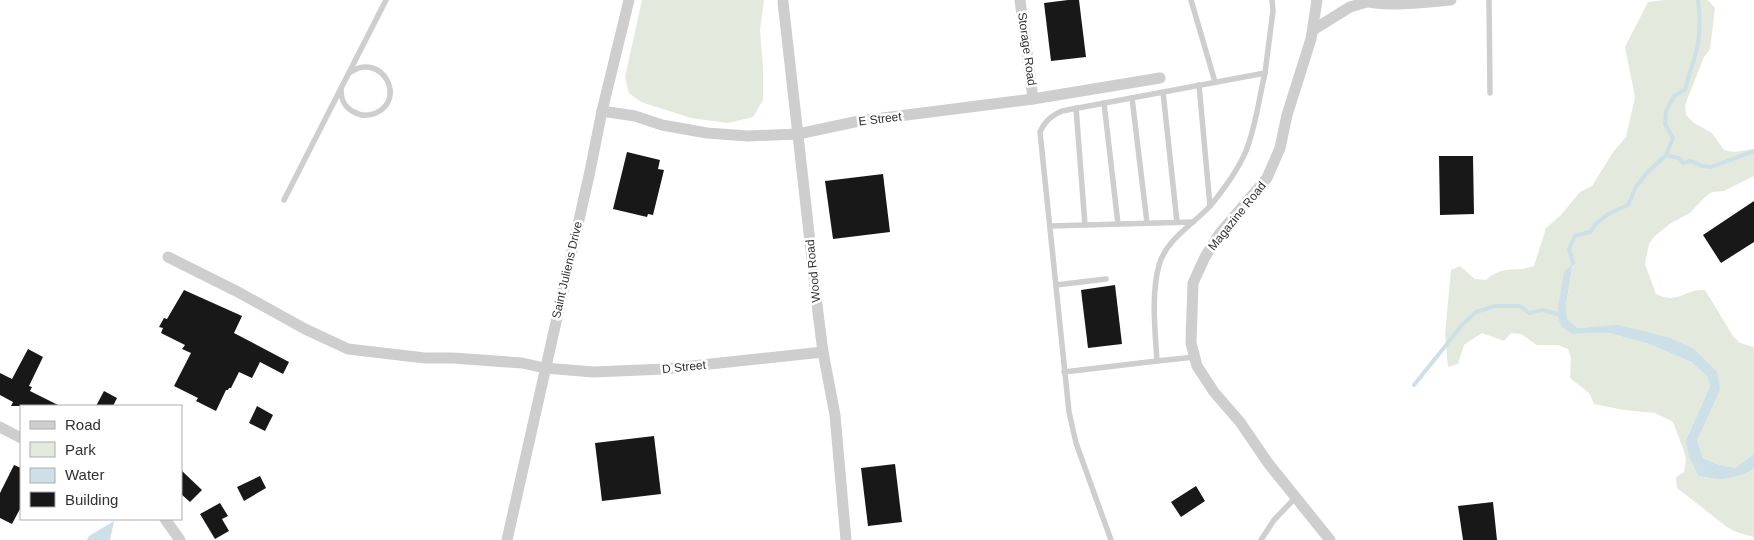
<svg xmlns="http://www.w3.org/2000/svg" width="1754" height="540" viewBox="0 0 1754 540" font-family="Helvetica,sans-serif">
<style>
.green{fill:#e4e9de}
.water{fill:#cddfe7}
.lines{fill:none;stroke-linecap:round;stroke-linejoin:round}
.stream{stroke:#cddfe7;stroke-width:4}
.building{fill:#181818}
.service{stroke:#cecece;stroke-width:5.5}
.minor{stroke:#cecece;stroke-width:11}
.labels{text-anchor:middle;stroke-width:5;stroke-linejoin:round;paint-order:stroke}
.street-label{font-size:12px;fill:#313131;stroke:#fff}
</style>
<rect width="100%" height="100%" fill="#fff"/>
<!-- green -->
<g class="green">
<polygon points="642,0 764,0 760,30 763,67 763,100 753,117 728,123 691,118 641,102 629,93 625,77"/>
<path d="M1665,0H1708L1715,8L1710,49L1704,57L1685,105L1686,115L1694,123L1712,133L1724,150L1734,152L1754,149V176L1724,191L1712,192L1704,198L1690,213L1671,223L1655,236L1649,244L1645,264L1656,294C1679,305 1683,289 1705,290L1733,336L1740,343L1754,347V454L1735,468L1717,464L1703,458L1697,440L1707,416L1717,372L1668,337L1618,326L1578,328L1567,319L1566,306L1573,264L1557,314L1572,334L1609,333L1649,344L1691,362L1707,376L1710,386L1686,440L1699,476C1722,481 1734,480 1754,469V537L1736,532L1727,527L1677,488L1676,477L1684,472L1686,460L1684,451L1673,422L1655,413L1624,410L1594,404L1590,394L1570,378L1571,358L1568,349L1558,345H1537L1521,334L1511,333L1504,341L1482,333L1464,345L1458,364L1448,367L1445,334L1451,270L1460,266L1475,279L1486,280C1504,264 1514,273 1534,266L1546,228L1561,215L1580,192L1592,186L1613,152L1626,137L1635,97L1625,47L1648,2Z"/>
</g>
<!-- water -->
<g class="water">
<path d="M1573,263L1566,305L1567,319L1578,328L1618,325L1668,337L1694,349L1717,372L1720,390L1697,440L1703,458L1717,464L1735,468L1754,454V469C1734,480 1722,481 1699,476L1689,457L1686,440L1710,386L1707,376L1691,362L1649,344L1609,333L1572,334L1561,326L1557,314L1564,272Z"/>
<polygon points="114,521 110,540 87,540 89,536"/>
</g>
<g class="lines">
<!-- stream -->
<g class="stream">
<polyline points="1666,155 1679,158 1683,163 1691,161 1702,166 1711,167 1754,151"/>
<path d="M1573,263L1569,249L1575,236L1590,232L1597,223L1608,214L1628,205L1636,187L1646,174L1666,155L1673,138L1665,124L1666,111L1674,96L1685,90C1688,75 1695,60 1698,44C1700,30 1700,14 1698,0"/>
<polyline points="1414,385 1463,324 1476,312 1495,306 1520,306 1529,313 1543,310 1557,314"/>
</g>
</g>
<!-- building -->
<g class="building">
<polygon points="1068,0 1079,0 1086,57 1051,61 1044,3"/>
<polygon points="627,152 660,160 658,169 664,170 653,215 648,214 647,217 613,209"/>
<polygon points="1439,156 1473,156 1474,214 1440,215"/>
<polygon points="883,174 890,232 833,239 825,181"/>
<polygon points="1754,201 1754,242 1721,263 1703,235"/>
<polygon points="1115,285 1122,344 1088,348 1081,290"/>
<polygon points="184,290 242,316 234,333 289,362 283,374 260,362 252,378 239,372 231,388 229,388 228,390 226,390 216,411 196,401 198,398 174,386 191,353 182,349 185,345 161,333 163,328 159,327 164,318 167,319"/>
<polygon points="28,349 43,357 29,386 32,387 30,391 60,406 11,406 13,402 0,395 0,373 12,379"/>
<polygon points="104,391 117,398 113,406 96,406"/>
<polygon points="257,406 273,415 265,431 249,423"/>
<polygon points="654,436 661,494 602,501 595,443"/>
<polygon points="895,464 902,522 868,526 861,468"/>
<polygon points="14,465 21,468 21,507 12,524 0,518 0,493"/>
<polygon points="181,470 202,490 190,502 181,494"/>
<polygon points="260,476 266,488 244,501 237,487"/>
<polygon points="1196,486 1205,501 1181,517 1171,502"/>
<polygon points="1493,502 1497,540 1463,540 1458,506"/>
<polygon points="220,503 228,516 222,519 229,531 215,539 200,514"/>
</g>
<g class="lines">
<!-- service -->
<g class="service">
<polyline points="1191,0 1215,82"/>
<polyline points="1489,0 1490,93"/>
<polyline points="1265,73 1273,11 1272,0"/>
<polyline points="1199,85 1210,206"/>
<path d="M341,90C341,99 345,108 354,112C361,116 369,116 376,113C407,99 382,52 351,72"/>
<polyline points="1163,92 1177,222"/>
<polyline points="1132,98 1147,223"/>
<polyline points="1104,103 1118,224"/>
<polyline points="1076,108 1085,225"/>
<polyline points="284,200 386,0"/>
<polyline points="1050,226 1193,222"/>
<polyline points="1056,285 1106,279"/>
<polyline points="1064,372 1157,361"/>
<path d="M1111,540L1076,443L1069,412L1040,132C1045,121 1051,116 1062,111L1265,73C1259,98 1256,126 1246,151C1238,170 1224,189 1211,205C1193,225 1167,238 1159,265C1151,295 1155,330 1157,361L1195,357"/>
<polyline points="1261,540 1274,520 1296,497"/>
</g>
<!-- minor -->
<g class="minor">
<polyline points="1020,0 1033,99"/>
<polyline points="1317,0 1311,39 1287,115 1280,148 1267,178 1220,233 1205,257 1193,283 1191,343 1197,366 1214,392 1240,422 1268,463 1330,540"/>
<path d="M1361,0C1381,8 1429,2 1451,0"/>
<polyline points="783,2 818,313 823,352 835,415 846,540"/>
<polyline points="1313,30 1350,7 1367,2"/>
<polyline points="602,111 635,116 662,125 707,133 748,136 798,134 859,121 1033,99 1160,78"/>
<polyline points="168,257 238,292 305,329 348,349 425,358 453,358 522,363 545,368 593,372 664,369 823,352"/>
<polyline points="0,427 21,438"/>
<polyline points="165,519 180,540"/>
<polyline points="507,540 590,171 602,111 629,0"/>
</g>
</g>
<g class="labels">
<!-- street labels -->
<g class="street-label">
<text transform="translate(1027 49) rotate(82)" y="4">Storage Road</text>
<text transform="translate(880 119) rotate(-7)" y="4">E Street</text>
<text transform="translate(1237 216) rotate(-51)" y="4">Magazine Road</text>
<text transform="translate(567 270) rotate(-77)" y="4">Saint Juliens Drive</text>
<text transform="translate(813 271) rotate(-96)" y="4">Wood Road</text>
<text transform="translate(684 367) rotate(-6)" y="4">D Street</text>
</g>
</g>
<!-- legend -->
<rect x="20" y="405" width="162" height="115" fill="#ffffff" stroke="#adadad"/>
<rect x="30" y="421" width="25" height="8" fill="#cecece" stroke="#adadad"/>
<text x="65" y="430" font-size="15" fill="#313131">Road</text>
<rect x="30" y="442" width="25" height="15" fill="#e4e9de" stroke="#adadad"/>
<text x="65" y="455" font-size="15" fill="#313131">Park</text>
<rect x="30" y="468" width="25" height="15" fill="#cddfe7" stroke="#adadad"/>
<text x="65" y="480" font-size="15" fill="#313131">Water</text>
<rect x="30" y="492" width="25" height="15" fill="#181818" stroke="#adadad"/>
<text x="65" y="505" font-size="15" fill="#313131">Building</text>
</svg>
